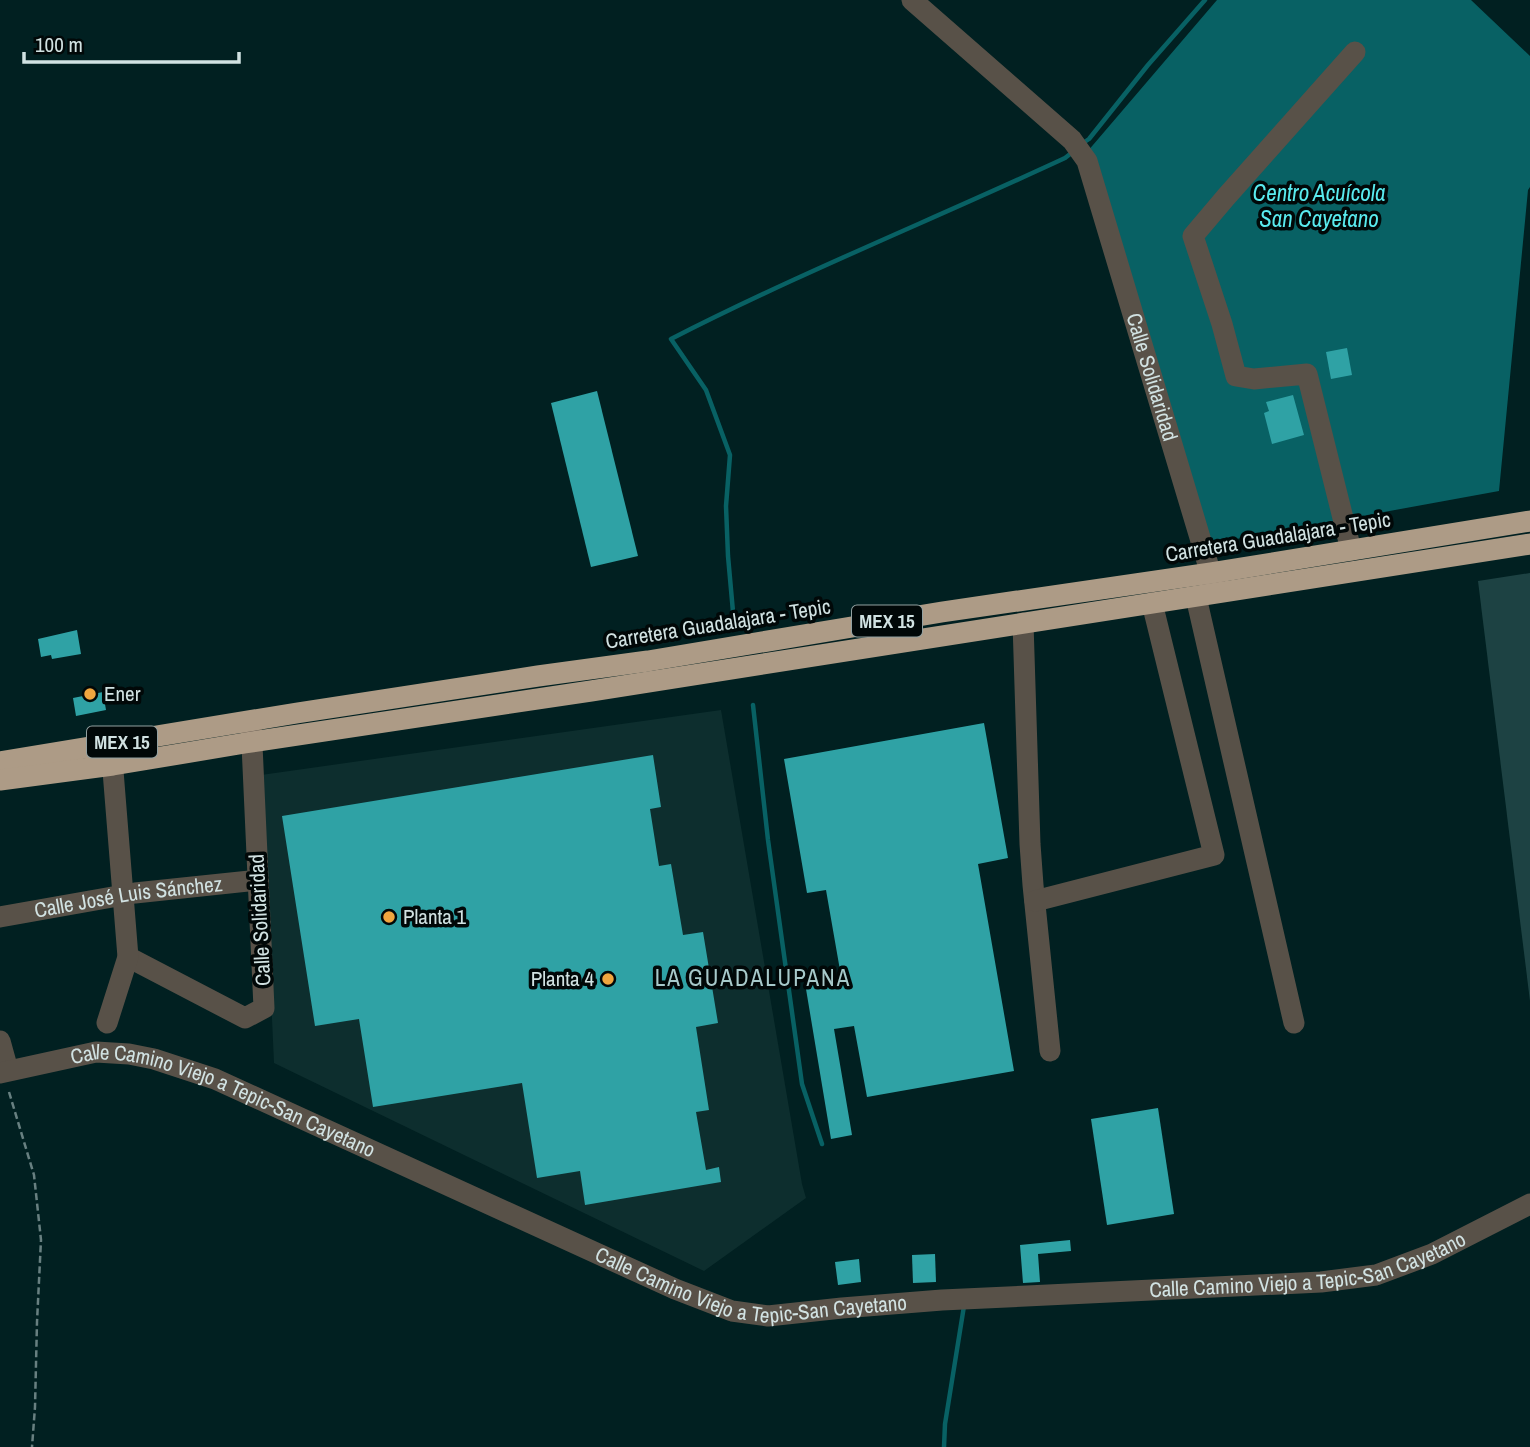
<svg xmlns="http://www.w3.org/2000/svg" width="1530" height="1447" viewBox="0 0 1530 1447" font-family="'Archivo Narrow',sans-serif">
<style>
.built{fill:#0d2e2e}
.green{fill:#1d4243}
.water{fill:#086164}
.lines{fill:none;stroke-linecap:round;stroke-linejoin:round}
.stream{stroke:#086164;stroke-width:4.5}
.building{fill:#2fa2a5}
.path{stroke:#688081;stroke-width:2.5;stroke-dasharray:7 3.5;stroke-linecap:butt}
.minor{stroke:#585148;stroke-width:21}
.highway{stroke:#ad9b86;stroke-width:21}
.poi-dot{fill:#f0a63f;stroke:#010808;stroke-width:2.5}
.labels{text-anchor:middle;stroke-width:7;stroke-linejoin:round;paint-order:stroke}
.shield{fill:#010808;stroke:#93a1a1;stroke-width:2}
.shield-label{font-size:19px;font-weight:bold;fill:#d1e2e2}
.street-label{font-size:21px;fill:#d1e2e2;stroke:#010808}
.poi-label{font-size:21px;fill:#d1e2e2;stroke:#010808;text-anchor:start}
.water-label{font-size:23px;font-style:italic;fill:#59ebef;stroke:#010808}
.neighbourhood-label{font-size:23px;letter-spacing:2px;fill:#a7c9ca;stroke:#010808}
</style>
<rect width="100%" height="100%" fill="#012021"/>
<!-- built -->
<polygon class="built" points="721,710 802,1184 806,1198 704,1271 274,1063 261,775"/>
<!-- green -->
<polygon class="green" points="1530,573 1530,1001 1478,581"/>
<!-- water -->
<polygon class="water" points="1217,0 1471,0 1530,56 1530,187 1528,190 1499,491 1209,544 1087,152"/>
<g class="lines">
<!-- stream -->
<g class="stream">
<polyline points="1083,143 1089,139 1148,65 1205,0"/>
<path d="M734,623L728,556L726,506L730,455L706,390L671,339C800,273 934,219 1065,158L1074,151"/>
<polyline points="753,705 768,840 802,1084 822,1144"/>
<polyline points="944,1447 945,1424 964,1306"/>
</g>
</g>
<!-- building -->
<g class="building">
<polygon points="1347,348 1352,375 1331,379 1326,352"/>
<polygon points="597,391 638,556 591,567 551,403"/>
<polygon points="1293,395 1304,435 1272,444 1264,413 1269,411 1266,402"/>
<polygon points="77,630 81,654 52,659 51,655 41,657 38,639"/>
<polygon points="103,692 106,710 76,716 73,698"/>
<polygon points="984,723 1008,858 978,864 1014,1071 867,1097 854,1026 834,1029 852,1135 831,1139 805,983 841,976 826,890 807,893 784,759"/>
<polygon points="653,755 661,807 650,809 659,866 671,864 683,935 703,932 718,1023 696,1027 709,1110 696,1112 706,1170 719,1167 721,1182 585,1205 580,1171 537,1178 522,1083 373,1107 359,1019 315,1026 282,816"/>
<polygon points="1158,1108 1174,1214 1107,1225 1091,1119"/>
<polygon points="1070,1240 1071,1251 1038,1254 1040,1282 1023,1283 1020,1245"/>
<polygon points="935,1254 936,1282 913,1283 912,1255"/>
<polygon points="859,1259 861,1282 838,1285 835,1262"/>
</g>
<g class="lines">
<!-- path -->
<polyline class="path" points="9,1092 34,1175 41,1240 37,1322 35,1407 32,1447"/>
<!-- minor -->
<g class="minor">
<path id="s1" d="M912,0L1072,140L1087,161L1216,591"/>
<polyline points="1351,550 1307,374 1254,379 1236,376 1222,324 1193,236 1226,197 1355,52"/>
<polyline points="1196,597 1294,1023"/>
<polyline points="1023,623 1030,844 1033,885 1050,1051"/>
<polyline points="1035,901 1214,855 1152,603"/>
<path id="s2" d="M0,917L135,893L258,880"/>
<polyline points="128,957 245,1018 264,1008 251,723"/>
<polyline points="107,1023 128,957 111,746"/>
<polyline points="0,1041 8,1070"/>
<path id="s3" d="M0,1073L96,1052L129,1054L154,1059L215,1079L675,1289L732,1311L768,1316L842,1308L942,1300L1321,1282L1376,1275L1432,1254L1530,1204"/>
</g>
<!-- highway -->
<g class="highway">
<polyline points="0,762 297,713 538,676 648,661 942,612 1211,573 1530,521"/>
<polyline points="0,780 113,765 245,743 591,691 1530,544"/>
</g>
</g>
<!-- markers -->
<g class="poi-dot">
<circle cx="90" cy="694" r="7"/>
<circle cx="389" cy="917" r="7"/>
<circle cx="608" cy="979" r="7"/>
</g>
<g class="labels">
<!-- shield labels -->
<g class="shield">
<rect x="852" y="605.5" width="70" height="31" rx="5"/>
<rect x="87" y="726.5" width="70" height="31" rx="5"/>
</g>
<g class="shield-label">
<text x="887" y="628">MEX 15</text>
<text x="122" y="749">MEX 15</text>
</g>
<!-- street labels -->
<g class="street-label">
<text dy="7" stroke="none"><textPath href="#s1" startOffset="464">Calle Solidaridad</textPath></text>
<text transform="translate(1278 537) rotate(-9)" y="7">Carretera Guadalajara - Tepic</text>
<text transform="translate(718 624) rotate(-9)" y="7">Carretera Guadalajara - Tepic</text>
<text dy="7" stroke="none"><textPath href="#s2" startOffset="130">Calle José Luis Sánchez</textPath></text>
<text transform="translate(260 920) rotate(-93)" y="7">Calle Solidaridad</text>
<text dy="7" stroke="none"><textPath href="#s3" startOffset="234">Calle Camino Viejo a Tepic-San Cayetano</textPath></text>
<text dy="7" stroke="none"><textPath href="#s3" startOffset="1368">Calle Camino Viejo a Tepic-San Cayetano</textPath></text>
<text dy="7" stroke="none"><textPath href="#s3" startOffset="802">Calle Camino Viejo a Tepic-San Cayetano</textPath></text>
</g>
<!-- poi labels -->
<g class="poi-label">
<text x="104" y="701">Ener</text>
<text x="403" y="924">Planta 1</text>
<text x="594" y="986" text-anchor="end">Planta 4</text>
</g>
<!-- water labels -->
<g class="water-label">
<text x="1319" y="201">Centro Acuícola<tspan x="1319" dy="26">San Cayetano</tspan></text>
</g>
<!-- neighbourhood labels -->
<g class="neighbourhood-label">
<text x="753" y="986">LA GUADALUPANA</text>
</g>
</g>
<!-- scale -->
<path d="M24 52v10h215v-10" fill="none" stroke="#d1e2e2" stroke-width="3.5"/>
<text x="35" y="52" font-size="21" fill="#d1e2e2" stroke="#010808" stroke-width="5" paint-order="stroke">100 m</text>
</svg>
